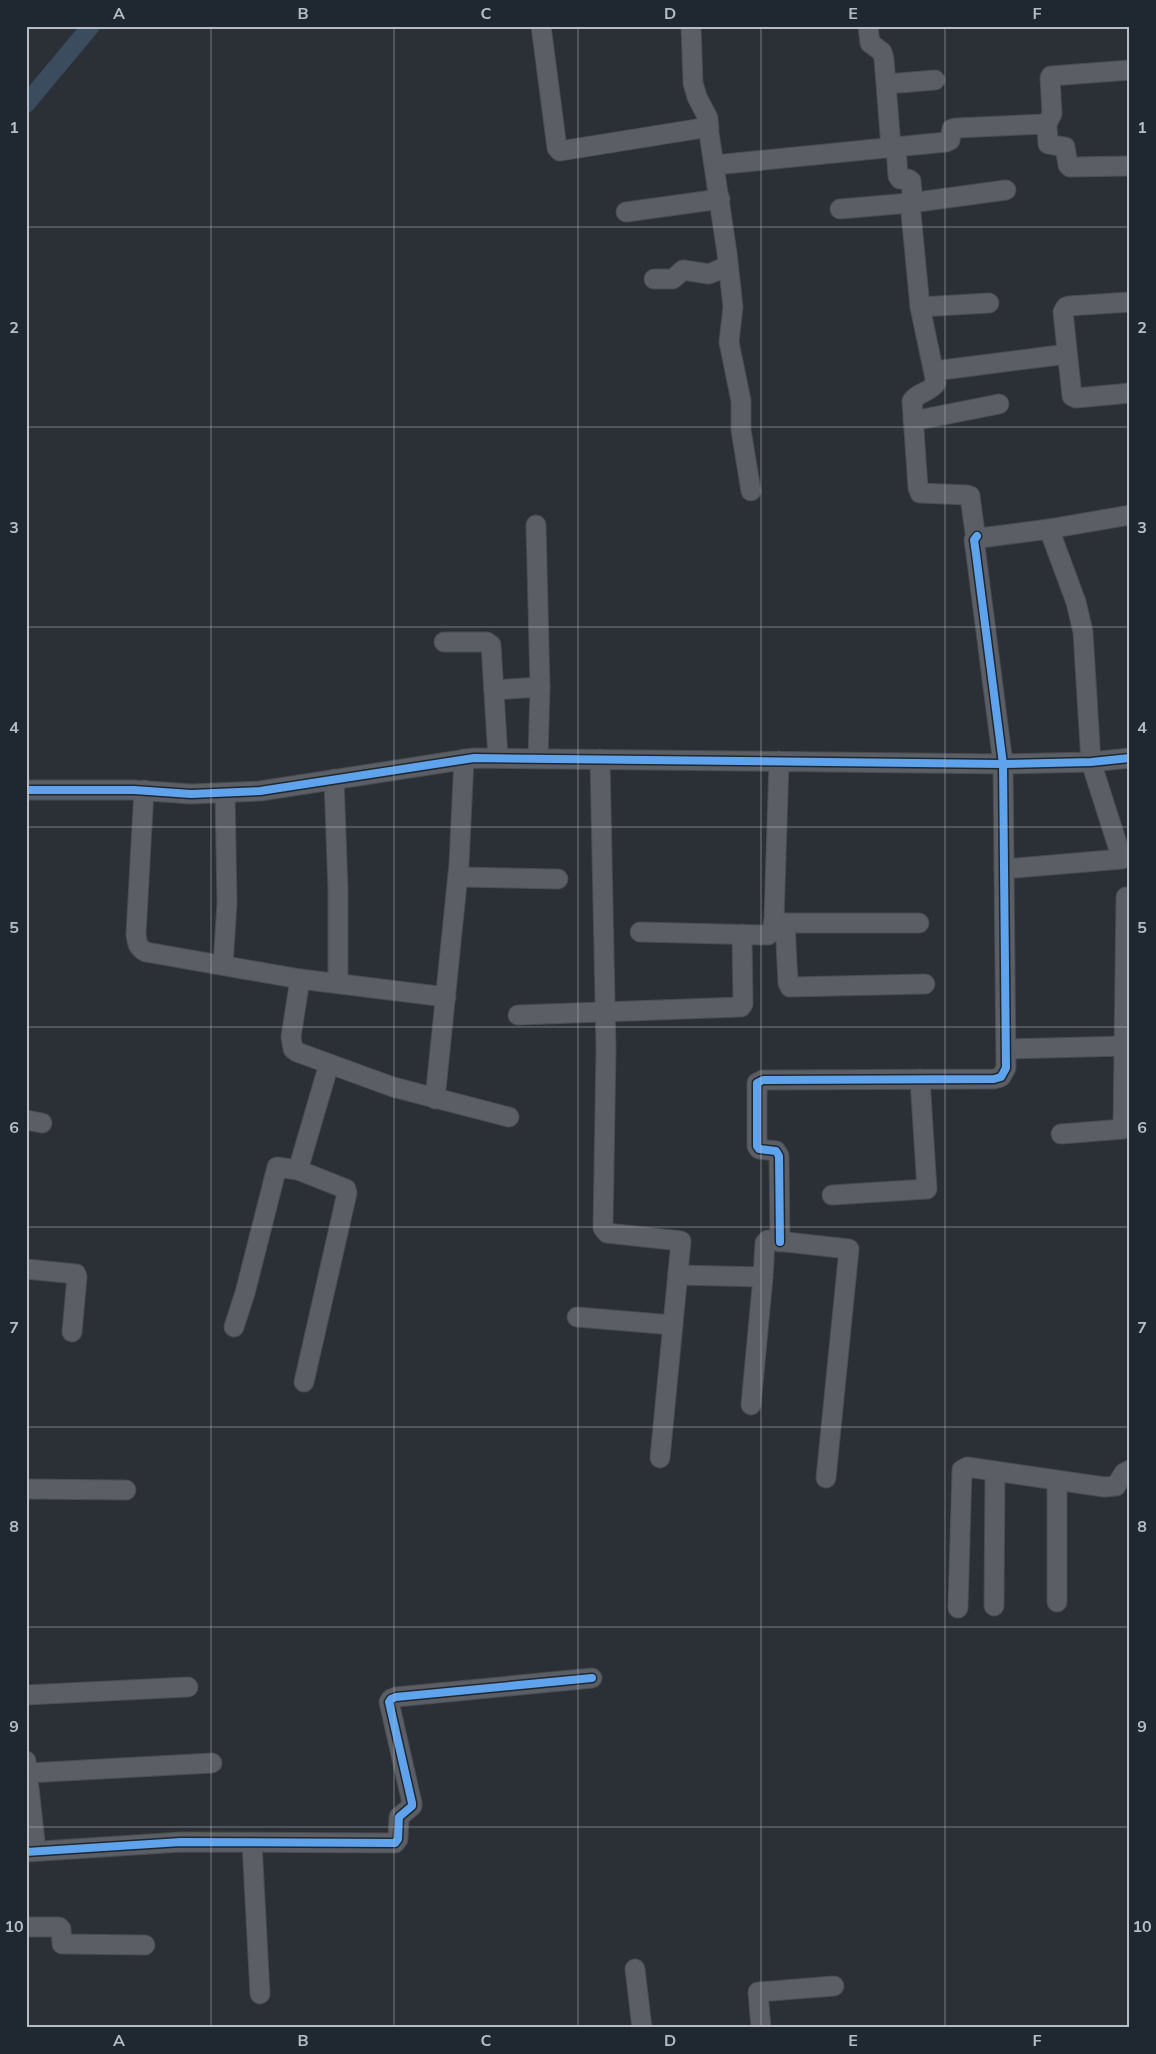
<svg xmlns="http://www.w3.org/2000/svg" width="1156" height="2054" viewBox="0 0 1156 2054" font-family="Mulish,sans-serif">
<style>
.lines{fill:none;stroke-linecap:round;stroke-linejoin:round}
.canal{stroke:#3b4c5e;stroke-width:18}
.minor-casing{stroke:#494c51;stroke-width:21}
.minor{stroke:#5b5e64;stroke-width:19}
.cycleway-casing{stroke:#1f2730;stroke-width:11}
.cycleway{stroke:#60a3ed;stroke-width:8}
.grid{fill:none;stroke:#b6bdc7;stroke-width:1;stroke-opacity:0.55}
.neatline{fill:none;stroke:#b6bdc7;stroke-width:2}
.grid-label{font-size:16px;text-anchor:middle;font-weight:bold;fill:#b6bdc7}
</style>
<rect width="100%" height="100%" fill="#2b3036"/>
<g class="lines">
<!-- canal -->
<polyline class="canal" points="26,104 91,26"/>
<!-- minor casing -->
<g class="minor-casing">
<g id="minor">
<polyline points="541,26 557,148 560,151 709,127"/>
<polyline points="691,26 693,83 697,97 708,118 709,133 727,253 733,307 729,342 741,401 741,430 751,491"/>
<polyline points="868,26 870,43 882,52 884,59 891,147"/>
<polyline points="887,84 935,80"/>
<polyline points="1046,125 1052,114 1050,78 1051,76 1130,70"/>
<polyline points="896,147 898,176 900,179 908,179 911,181 913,203"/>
<polyline points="715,165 946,142 950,140 952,129 956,128 1044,124 1047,126 1048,144 1065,147 1068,165 1070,167 1130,166"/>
<path d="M910,203L920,307L936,383C931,392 918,392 912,401L918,488L920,493L967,495L970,496L975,533L980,538L1049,529L1130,515"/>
<polyline points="840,209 910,203 1006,190"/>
<polyline points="626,212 720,199"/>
<polyline points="654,279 673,279 683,270 709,274 728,266"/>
<polyline points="1130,302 1069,306 1066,307 1063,312 1072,396 1076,398 1130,393"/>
<polyline points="920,307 989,303"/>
<polyline points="934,371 1067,354"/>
<polyline points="913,421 999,404"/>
<polyline points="536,525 540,687 538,758"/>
<polyline points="444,642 487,642 491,645 498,758"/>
<polyline points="494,690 540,687"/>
<polyline points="600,759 606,1049 603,1228 607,1233 681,1241 660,1458"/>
<polyline points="779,761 774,920 780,923 919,923"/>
<polyline points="334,779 338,890 338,983"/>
<polyline points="26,790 134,790 191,794 260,791 474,758 1003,764 1091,762 1130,758"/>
<path d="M144,790L136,934C137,943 138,948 146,952L300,979L446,997"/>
<polyline points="1004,869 1122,859 1091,762 1083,632 1076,602 1049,529"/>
<polyline points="458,877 558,879"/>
<polyline points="785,923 788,983 790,987 925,984"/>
<polyline points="640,932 768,935 772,931 774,920"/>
<polyline points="223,965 227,903 225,793"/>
<polyline points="300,979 291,1037 293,1049 297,1052 393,1087 509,1117"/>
<polyline points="518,1015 741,1007 743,1004 742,934"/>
<polyline points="1006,1049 1125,1046"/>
<polyline points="435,1099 459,864 464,759"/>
<polyline points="26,1120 42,1123"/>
<polyline points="1061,1134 1123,1129 1126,897"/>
<polyline points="832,1195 927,1189 920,1079"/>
<polyline points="780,1242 779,1156 776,1151 759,1149 757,1146 757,1083 763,1080 994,1079 1001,1077 1006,1068 1003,764 976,554 974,540 977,536"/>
<polyline points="26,1269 76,1274 77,1277 72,1332"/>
<polyline points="678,1275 763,1277 765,1243 768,1240 849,1249 826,1478"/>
<polyline points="577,1317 673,1325"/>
<polyline points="234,1327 245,1293 277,1167 298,1170"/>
<polyline points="304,1382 347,1193 346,1189 298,1170 329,1064"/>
<polyline points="751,1405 763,1277"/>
<polyline points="26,1489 126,1490"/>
<polyline points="1057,1602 1057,1480"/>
<polyline points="994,1606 995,1471"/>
<polyline points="958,1608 962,1470 967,1467 1104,1487 1116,1486 1124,1473 1130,1470"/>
<polyline points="26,1695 188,1687"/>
<polyline points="26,1761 36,1851"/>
<polyline points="28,1773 212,1763"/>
<polyline points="252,1843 260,1994"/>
<polyline points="26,1852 181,1842 395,1843 398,1839 399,1817 412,1806 412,1803 389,1702 391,1699 396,1697 592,1678"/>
<polyline points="26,1927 59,1927 61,1929 62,1944 145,1945"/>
<polyline points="635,1969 642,2028"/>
<polyline points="761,2028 758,1992 834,1986"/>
</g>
</g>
<!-- minor -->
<use href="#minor" class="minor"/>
<!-- cycleway casing -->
<g class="cycleway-casing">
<g id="cycleway">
<polyline points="26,790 134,790 191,794 260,791 474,758 1003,764 1091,762 1130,758"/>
<polyline points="780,1242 779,1156 776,1151 759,1149 757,1146 757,1083 763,1080 994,1079 1001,1077 1006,1068 1003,764 976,554 974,540 977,536"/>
<polyline points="26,1852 181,1842 395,1843 398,1839 399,1817 412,1806 412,1803 389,1702 391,1699 396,1697 592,1678"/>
</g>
</g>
<!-- cycleway -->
<use href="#cycleway" class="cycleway"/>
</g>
<!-- grid -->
<path class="grid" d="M211,26V2028M394,26V2028M578,26V2028M761,26V2028M945,26V2028M26,227H1130M26,427H1130M26,627H1130M26,827H1130M26,1027H1130M26,1227H1130M26,1427H1130M26,1627H1130M26,1827H1130"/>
<!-- border -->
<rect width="1156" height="2054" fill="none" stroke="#1f2730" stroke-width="55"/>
<rect x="28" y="28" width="1100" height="1998" class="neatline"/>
<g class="grid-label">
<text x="119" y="19">A</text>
<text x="303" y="19">B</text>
<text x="486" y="19">C</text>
<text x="670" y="19">D</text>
<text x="853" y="19">E</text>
<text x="1037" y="19">F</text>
<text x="14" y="133">1</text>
<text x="1142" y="133">1</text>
<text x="14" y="333">2</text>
<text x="1142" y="333">2</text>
<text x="14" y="533">3</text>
<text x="1142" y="533">3</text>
<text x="14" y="733">4</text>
<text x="1142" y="733">4</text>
<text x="14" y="933">5</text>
<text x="1142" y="933">5</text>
<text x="14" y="1133">6</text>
<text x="1142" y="1133">6</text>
<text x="14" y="1333">7</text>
<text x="1142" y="1333">7</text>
<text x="14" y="1532">8</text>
<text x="1142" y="1532">8</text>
<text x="14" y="1732">9</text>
<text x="1142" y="1732">9</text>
<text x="14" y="1932">10</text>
<text x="1142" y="1932">10</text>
<text x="119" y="2046">A</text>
<text x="303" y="2046">B</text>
<text x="486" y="2046">C</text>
<text x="670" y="2046">D</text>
<text x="853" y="2046">E</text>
<text x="1037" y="2046">F</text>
</g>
</svg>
